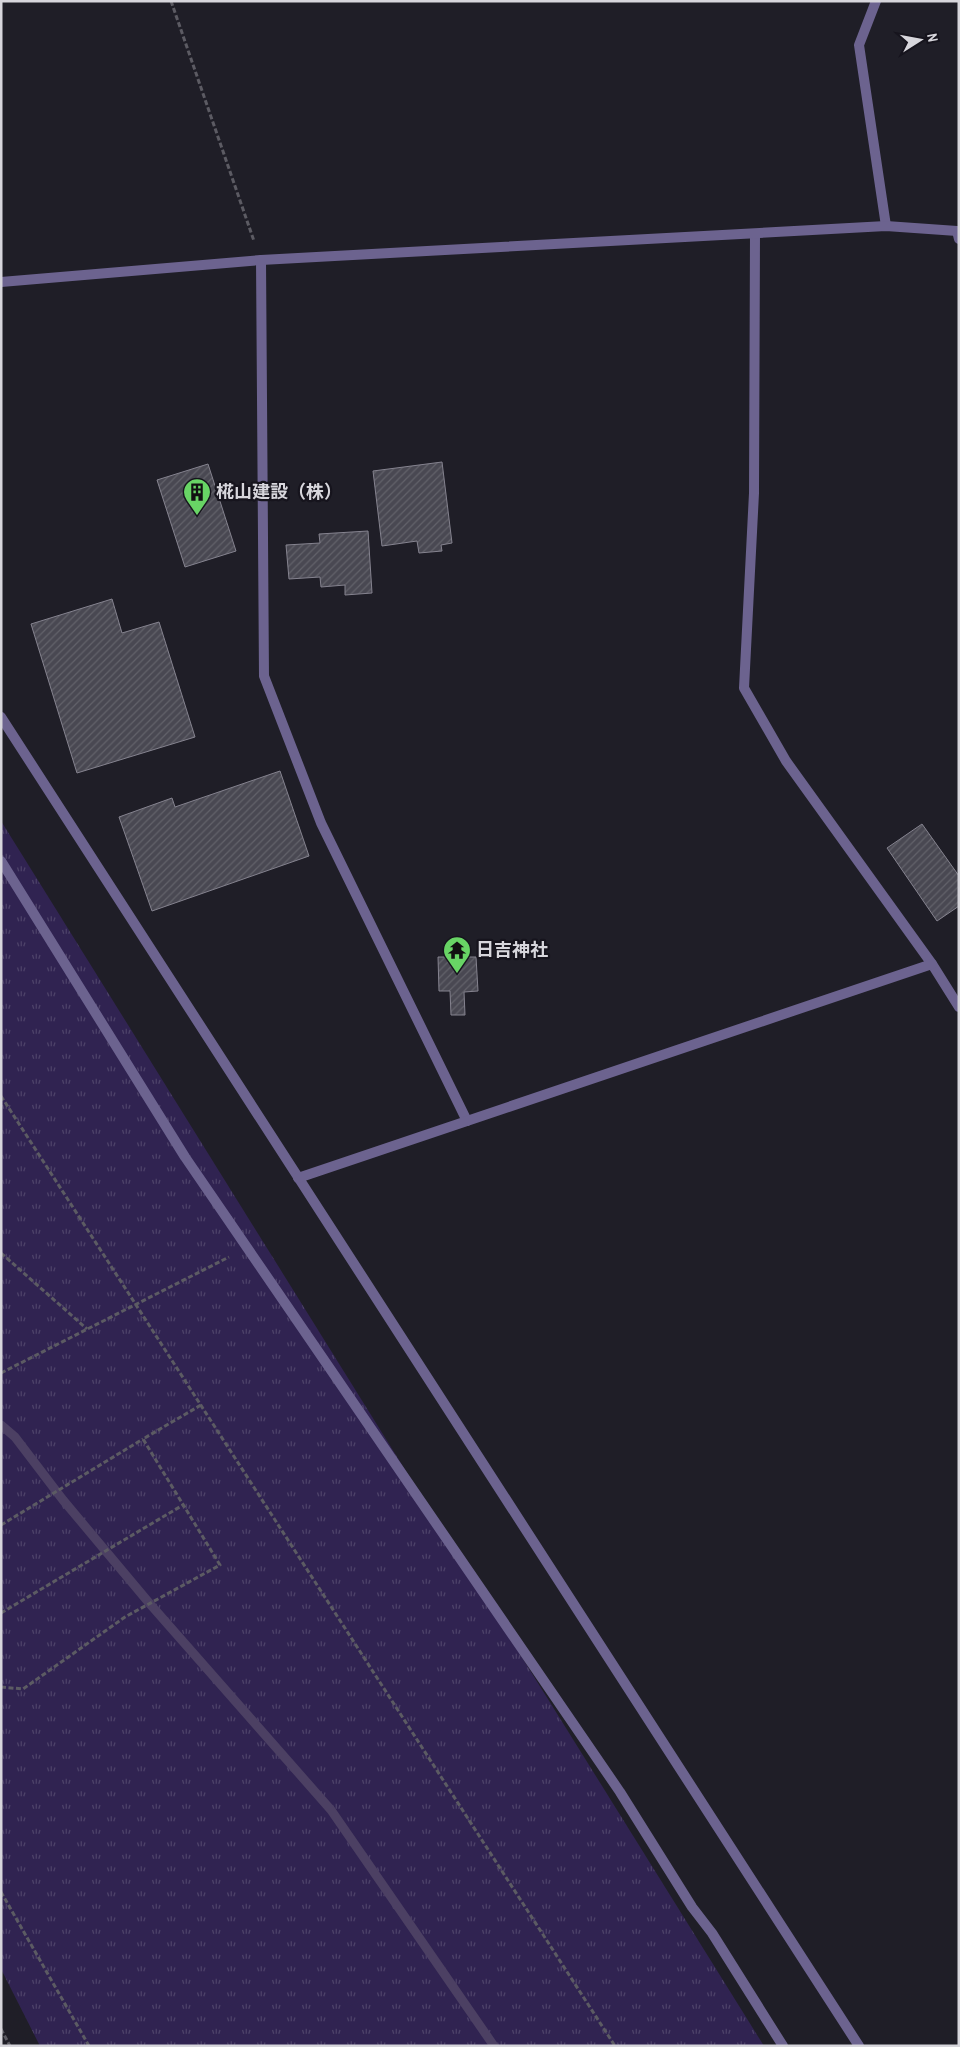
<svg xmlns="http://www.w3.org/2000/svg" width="960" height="2047" viewBox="0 0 960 2047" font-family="'Archivo Narrow','Noto Sans JP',sans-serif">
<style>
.grass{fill:url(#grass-tufts)}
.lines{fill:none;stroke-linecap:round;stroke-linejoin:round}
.stream{stroke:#4c4063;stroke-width:9}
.building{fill:url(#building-hatch);stroke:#85838f}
.path{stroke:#5c5b63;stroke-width:3;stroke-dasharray:5 2.5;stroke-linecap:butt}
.lane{stroke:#6c638f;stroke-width:10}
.street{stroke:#6c638f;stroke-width:10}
.labels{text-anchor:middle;stroke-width:4.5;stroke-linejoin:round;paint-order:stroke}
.poi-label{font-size:18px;font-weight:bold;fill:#d7d6dc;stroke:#16141d;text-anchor:start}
</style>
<defs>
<pattern id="grass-tufts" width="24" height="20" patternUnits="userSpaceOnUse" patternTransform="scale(1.25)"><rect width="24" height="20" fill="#302351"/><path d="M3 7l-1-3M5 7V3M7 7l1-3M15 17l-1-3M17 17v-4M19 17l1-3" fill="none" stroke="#4d4269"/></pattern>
<pattern id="building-hatch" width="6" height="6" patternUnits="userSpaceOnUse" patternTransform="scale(1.25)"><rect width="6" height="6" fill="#494852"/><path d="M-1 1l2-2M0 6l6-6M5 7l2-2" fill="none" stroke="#62626a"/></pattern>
</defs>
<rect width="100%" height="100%" fill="#1f1e27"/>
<!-- grass -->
<polygon class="grass" points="1,821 764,2046 40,2046 1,1969"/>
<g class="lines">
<!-- stream -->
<polyline class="stream" points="1,1425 15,1437 63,1500 150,1604 331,1810 494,2046"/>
</g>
<!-- building -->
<g class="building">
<polygon points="442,462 452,543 441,545 442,551 419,553 417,541 382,546 373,471"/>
<polygon points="208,464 236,551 185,567 157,480"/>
<polygon points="368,531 372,593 345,595 345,585 321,587 320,577 289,579 286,545 320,543 319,534"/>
<polygon points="112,599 122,633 159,622 195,737 77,773 31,624"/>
<polygon points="280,771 309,856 152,911 119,817 172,798 175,807"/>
<polygon points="922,824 959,876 959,906 937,921 887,848"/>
<polygon points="466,948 466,957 476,957 478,991 464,992 465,1015 451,1015 450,991 439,991 438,957 449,957 448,949"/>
</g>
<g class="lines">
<!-- path -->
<g class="path">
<polyline points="171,1 254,241"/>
<polyline points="1,1096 615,2046"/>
<polyline points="1,1253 87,1329"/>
<polyline points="1,1373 229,1257"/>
<polyline points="1,1525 143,1439"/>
<polyline points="1,1613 183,1505"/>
<polyline points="1,1687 23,1689 125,1617 220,1565 143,1439 201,1405"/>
<polyline points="1,1892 89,2046"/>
<polyline points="1,2029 10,2046"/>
</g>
<!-- lane -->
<polyline class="lane" points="1,861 185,1157 620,1792 692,1907 712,1933 783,2046"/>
<!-- street -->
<g class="street">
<polyline points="876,1 859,45 886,226"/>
<polyline points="755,234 754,493 744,688 786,761 932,964 959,1007"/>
<polyline points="261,260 264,676 321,823 467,1121"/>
<polyline points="1,282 261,260 886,226 957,231 959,239"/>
<polyline points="1,717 859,2046"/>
<polyline points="298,1178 932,964"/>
</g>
</g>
<!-- icons -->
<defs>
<g id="building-pin" transform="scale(1.4375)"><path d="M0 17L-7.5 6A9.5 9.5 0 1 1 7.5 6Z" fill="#68d465" stroke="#16141d"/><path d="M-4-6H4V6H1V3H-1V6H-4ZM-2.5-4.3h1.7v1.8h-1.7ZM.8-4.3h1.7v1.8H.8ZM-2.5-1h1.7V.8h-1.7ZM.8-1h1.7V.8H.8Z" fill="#111"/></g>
<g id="temple-pin" transform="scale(1.4375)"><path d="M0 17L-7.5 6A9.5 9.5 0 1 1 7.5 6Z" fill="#68d465" stroke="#16141d"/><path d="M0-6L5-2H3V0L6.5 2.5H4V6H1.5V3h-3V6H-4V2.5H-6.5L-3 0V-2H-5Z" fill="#111"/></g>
</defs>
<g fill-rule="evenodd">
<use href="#building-pin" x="197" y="492"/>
<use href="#temple-pin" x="457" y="950"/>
</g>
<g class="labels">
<!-- poi labels -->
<g class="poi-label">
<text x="216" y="498">椛山建設（株）</text>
<text x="476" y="956">日吉神社</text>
</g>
</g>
<!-- border -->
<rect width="960" height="2047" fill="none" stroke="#d7d6dc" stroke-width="5"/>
<!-- north arrow -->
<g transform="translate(920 40) rotate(79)" stroke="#16141d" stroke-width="4" paint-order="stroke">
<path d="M0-4L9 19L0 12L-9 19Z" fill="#d7d6dc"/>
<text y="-8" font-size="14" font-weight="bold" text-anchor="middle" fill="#d7d6dc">N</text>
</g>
</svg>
